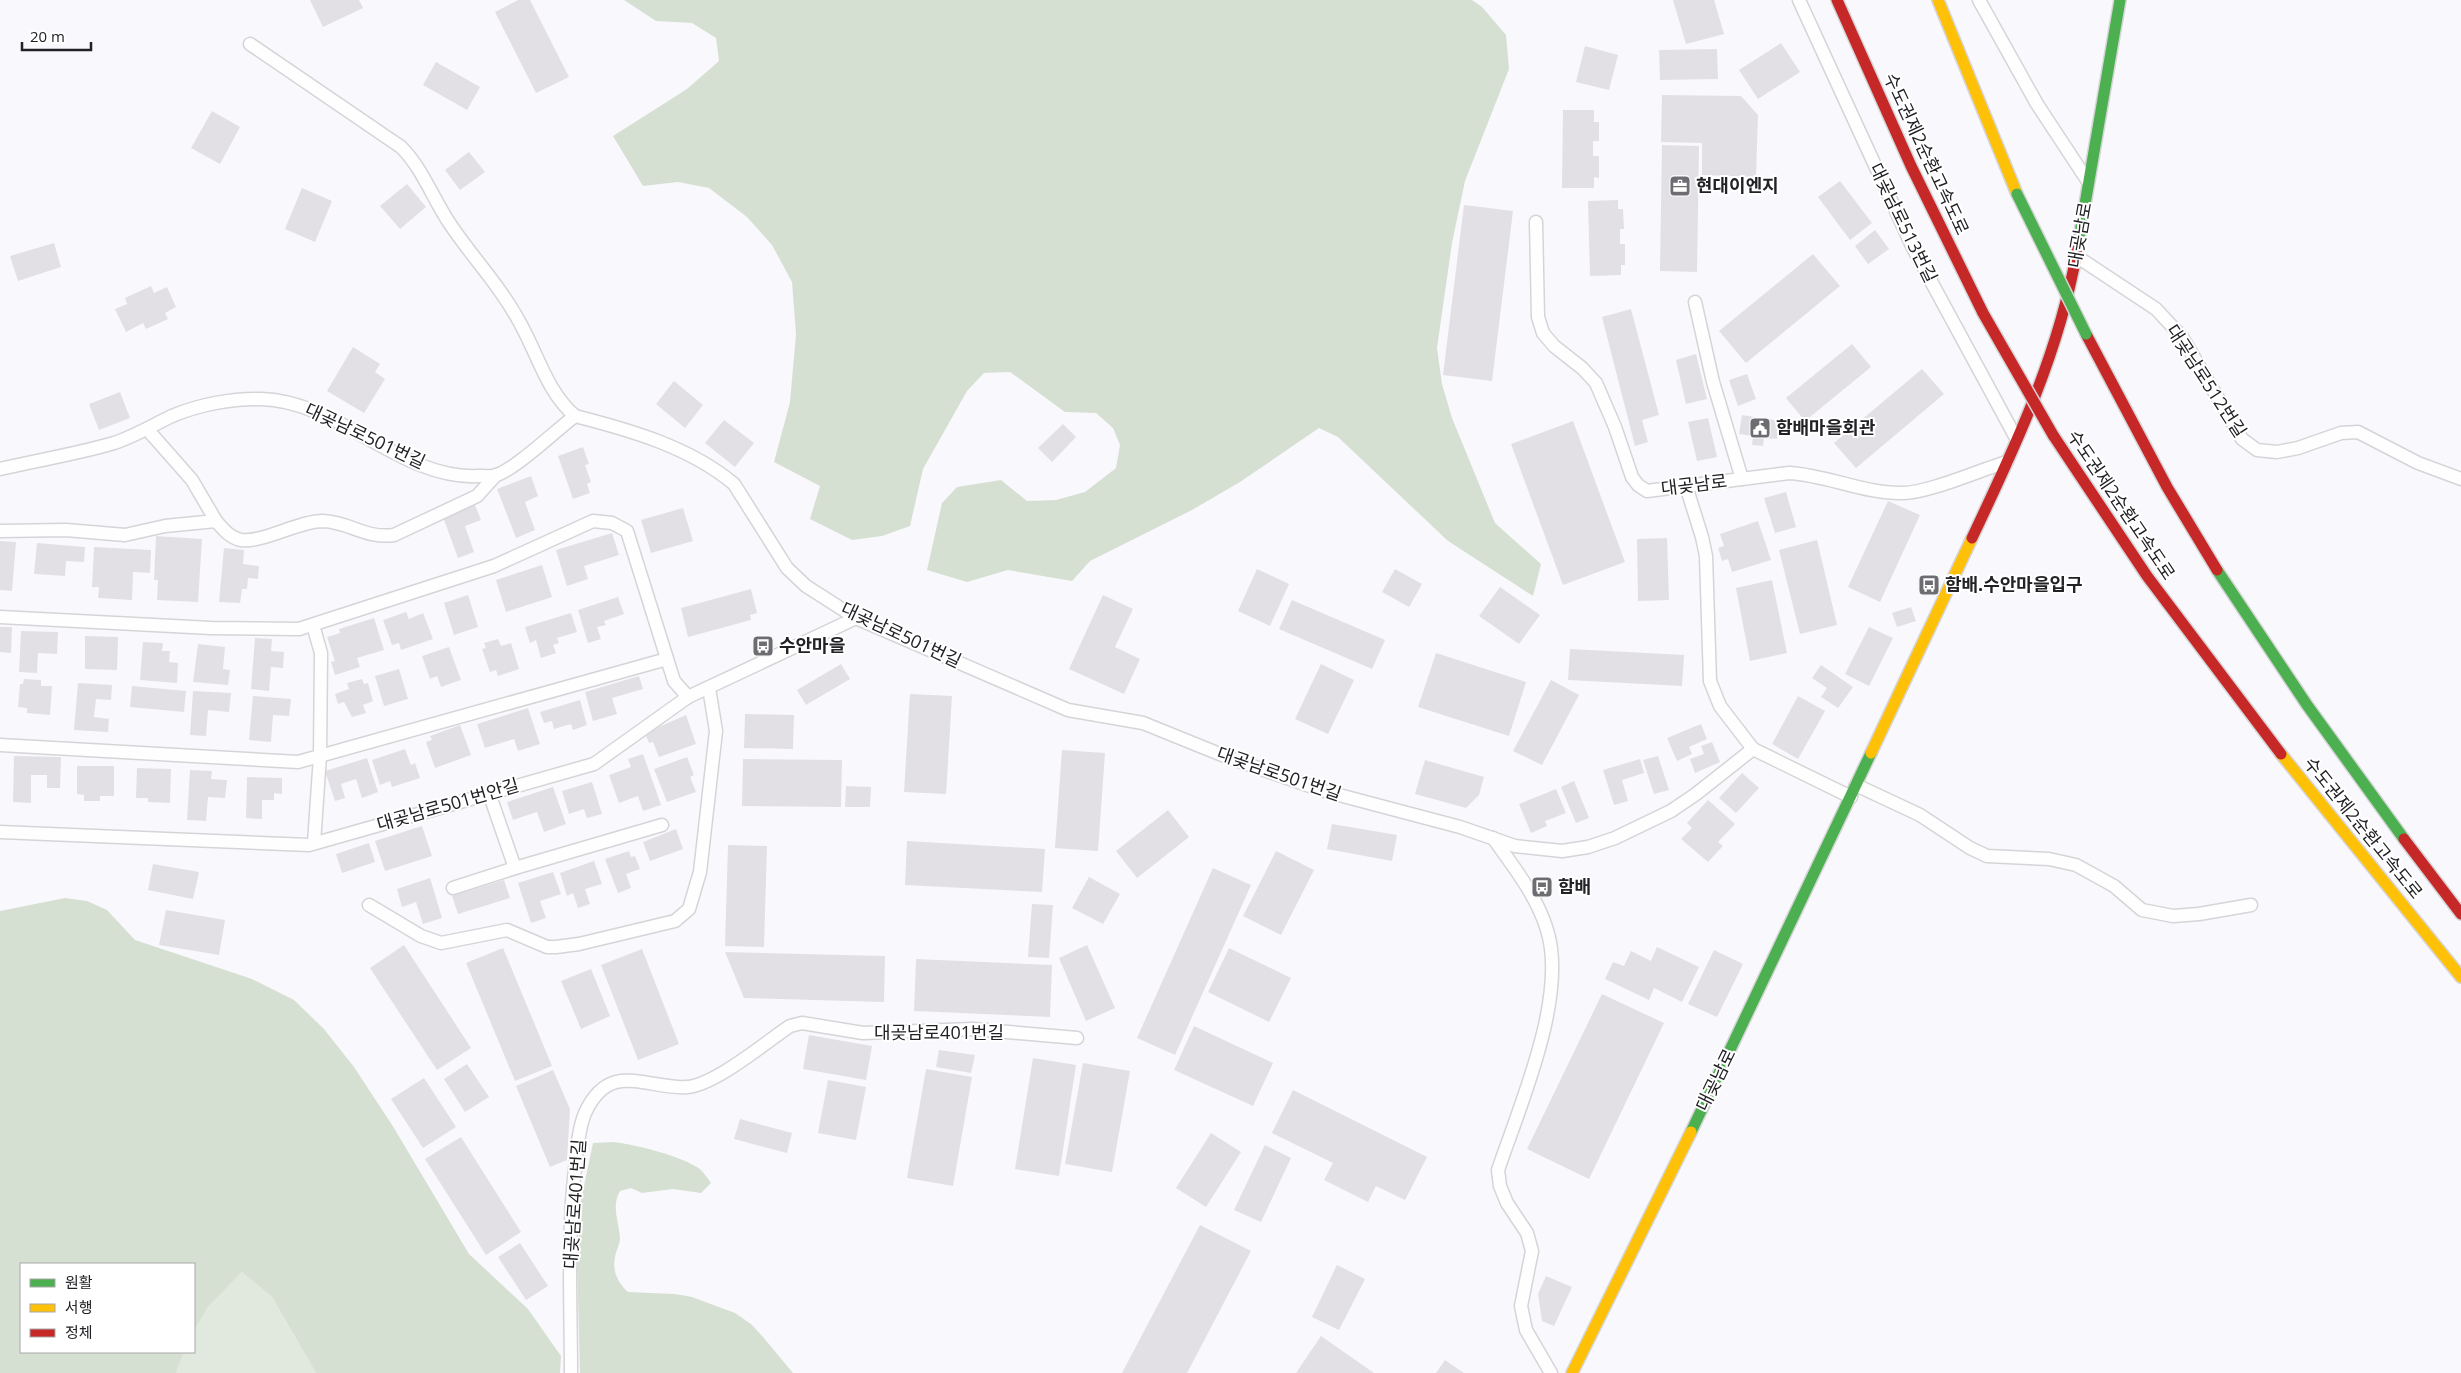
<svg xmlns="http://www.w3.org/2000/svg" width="2461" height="1373" viewBox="0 0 2461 1373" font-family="'Open Sans','Noto Sans KR',sans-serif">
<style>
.green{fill:#e1e8dd}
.forest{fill:#d6e0d2}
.building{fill:#e2e0e4}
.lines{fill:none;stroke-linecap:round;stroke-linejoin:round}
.lane-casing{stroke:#d5d5d8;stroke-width:15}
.fast-casing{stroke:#d5d5d8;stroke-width:14}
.slow-casing{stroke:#d5d5d8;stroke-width:14}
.jam-casing{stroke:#d5d5d8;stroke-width:14}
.lane{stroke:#fefeff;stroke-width:12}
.fast{stroke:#4caf50;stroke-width:11}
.slow{stroke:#ffc107;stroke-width:11}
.jam{stroke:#c62828;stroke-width:11}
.fast-bridge-casing{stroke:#d5d5d7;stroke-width:14;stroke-linecap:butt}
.jam-bridge-casing{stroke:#d5d5d7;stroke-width:14;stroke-linecap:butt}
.fast-bridge{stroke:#4caf50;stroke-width:11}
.jam-bridge{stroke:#c62828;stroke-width:11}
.labels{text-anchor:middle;stroke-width:4;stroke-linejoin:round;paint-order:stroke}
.street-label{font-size:18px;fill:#222226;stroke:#fff}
.poi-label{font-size:18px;font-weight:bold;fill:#222226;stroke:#fff;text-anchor:start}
</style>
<rect width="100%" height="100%" fill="#f9f9fd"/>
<!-- green -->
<polygon class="green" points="242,1272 272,1297 316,1373 176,1373 184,1352 194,1352 194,1331 208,1307"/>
<!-- forest -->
<g class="forest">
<polygon points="624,0 1472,0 1482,7 1506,35 1509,69 1465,181 1452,243 1437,348 1442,384 1452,418 1495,523 1541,564 1533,596 1448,541 1338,437 1319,428 1240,482 1192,510 1090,561 1072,581 1008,570 967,582 927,570 942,503 957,487 1001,480 1027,501 1056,500 1085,492 1116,468 1120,445 1113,428 1096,413 1065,412 1010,372 984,373 967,391 923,469 910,526 882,536 852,540 810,519 820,486 774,462 790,402 796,334 792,282 772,245 747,217 709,188 678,182 643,186 613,136 687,89 719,61 716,38 692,23 656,21"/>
<polygon points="65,898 87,901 107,910 135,940 252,979 294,1000 324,1029 354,1067 394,1128 469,1254 528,1309 561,1356 560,1373 316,1373 272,1297 242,1272 208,1307 194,1331 194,1264 21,1264 21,1352 184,1352 176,1373 0,1373 0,911"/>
<path d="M613,1142C634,1144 686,1157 701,1170C705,1174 708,1179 711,1183L701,1193L673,1189L642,1193L631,1188L620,1191C611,1206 619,1221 620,1238C620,1244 616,1251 615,1257C612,1271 618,1283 628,1292L675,1294L692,1297L735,1313L751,1324L763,1337L793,1373H580L577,1257L581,1200L593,1143Z"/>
</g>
<!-- building -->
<g class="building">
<polygon points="310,0 359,0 363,8 323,27"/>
<polygon points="518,0 530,0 569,77 536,93 495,12"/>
<polygon points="1673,0 1714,0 1724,34 1686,44"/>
<polygon points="1781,43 1800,72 1758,99 1739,70"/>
<polygon points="1585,46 1618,55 1609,90 1576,82"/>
<polygon points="1717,49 1718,79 1660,80 1659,50"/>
<polygon points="436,62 480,87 467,110 423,85"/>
<polygon points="1662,95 1741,96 1758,115 1756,177 1702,175 1702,143 1661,142"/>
<polygon points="1563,110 1594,110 1594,122 1599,122 1599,141 1593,141 1593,156 1599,156 1599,178 1594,177 1594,188 1562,188"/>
<polygon points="212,111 240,127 220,164 191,148"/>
<polygon points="1662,145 1699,146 1697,272 1660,271"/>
<polygon points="469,152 485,172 460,190 445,170"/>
<polygon points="1840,181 1872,223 1850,240 1818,197"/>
<polygon points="407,184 426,207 400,229 380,206"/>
<polygon points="302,188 332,201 315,242 285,229"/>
<polygon points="1618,200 1618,209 1623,209 1624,229 1620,229 1620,244 1625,244 1625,265 1621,265 1621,275 1590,276 1588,201"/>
<polygon points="1464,205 1513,211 1492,381 1443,375"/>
<polygon points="1875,230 1889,249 1868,264 1855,246"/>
<polygon points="54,243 61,267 18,281 10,256"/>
<polygon points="1813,254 1840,286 1746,363 1719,331"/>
<polygon points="151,286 154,293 167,287 176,307 165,313 168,319 146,329 143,323 126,332 115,309 127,304 125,298"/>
<polygon points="1631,309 1659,415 1642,420 1648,442 1635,446 1602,317"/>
<polygon points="1852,344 1871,367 1805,421 1786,398"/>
<polygon points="353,347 380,364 375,372 385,379 364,413 327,391"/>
<polygon points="1696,354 1707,399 1686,404 1676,360"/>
<polygon points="1922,369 1944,394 1856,468 1834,443"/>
<polygon points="1747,374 1756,399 1738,406 1729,380"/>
<polygon points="674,381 703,405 685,428 656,404"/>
<polygon points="120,392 130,418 99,430 89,404"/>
<polygon points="1742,415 1780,421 1777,439 1764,438 1763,446 1752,445 1753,436 1739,434"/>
<polygon points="1708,418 1717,457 1697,461 1688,422"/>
<polygon points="724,420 754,443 735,467 705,443"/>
<polygon points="1573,421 1625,562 1563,585 1511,444"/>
<polygon points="1063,424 1076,437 1052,462 1038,448"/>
<polygon points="583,447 589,464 585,465 591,482 587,484 590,493 573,499 558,456"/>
<polygon points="531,476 538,496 525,502 535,530 516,538 497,489"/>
<polygon points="1786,492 1796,527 1775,533 1764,498"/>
<polygon points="1888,501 1920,515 1880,602 1848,587"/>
<polygon points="475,505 481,520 465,526 474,552 458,558 443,517"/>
<polygon points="683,508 693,541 651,553 641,520"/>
<polygon points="1758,521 1771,560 1732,572 1728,559 1722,561 1718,548 1724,546 1720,534"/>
<polygon points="612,533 619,555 584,566 588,579 567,586 556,550"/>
<polygon points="156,536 202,539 198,602 157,600 158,580 154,580"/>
<polygon points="1667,538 1669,600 1638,601 1637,539"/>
<polygon points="1817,540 1837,625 1800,634 1779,550"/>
<polygon points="0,541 16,542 12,591 0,590"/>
<polygon points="37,543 85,547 84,562 66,561 65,576 34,574"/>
<polygon points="94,547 151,550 150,573 133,572 132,600 98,598 99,587 92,587"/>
<polygon points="224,548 244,550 243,564 259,566 258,579 248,578 247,589 242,589 240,603 219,602"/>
<polygon points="542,565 552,597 506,612 496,580"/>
<polygon points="1257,569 1289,584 1270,626 1238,611"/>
<polygon points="1395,569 1422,584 1409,607 1382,592"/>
<polygon points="1772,580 1787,653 1750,661 1736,588"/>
<polygon points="1500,587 1540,615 1519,644 1479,616"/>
<polygon points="751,589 757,613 750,615 751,620 688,637 681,608"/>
<polygon points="468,595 478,627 454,635 444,603"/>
<polygon points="1103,595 1133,609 1115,647 1140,659 1124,694 1069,669"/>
<polygon points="618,597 624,614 604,621 606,625 597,627 601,639 588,643 578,610"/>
<polygon points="1292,600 1385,640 1372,669 1279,629"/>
<polygon points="1911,607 1916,621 1897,627 1892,613"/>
<polygon points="406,612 409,619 423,613 433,639 401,650 399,643 392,645 383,620"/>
<polygon points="571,613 577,632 557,638 559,643 553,645 556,653 541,658 536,640 530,643 525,627"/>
<polygon points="374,618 384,650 357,658 360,667 335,675 331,662 335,661 327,637 340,633 339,629"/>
<polygon points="0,627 12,627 11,653 0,652"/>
<polygon points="1869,627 1893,638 1869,686 1845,674"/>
<polygon points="21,631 58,632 57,654 38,653 37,673 19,672"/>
<polygon points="85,636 118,637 117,670 85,669"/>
<polygon points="255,638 272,639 271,651 284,652 283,668 271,667 269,691 251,689"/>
<polygon points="498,639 501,646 511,643 519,669 498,676 496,670 490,672 482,649 486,648 484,643"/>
<polygon points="143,642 163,643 162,651 170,651 169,662 178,663 177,683 140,680"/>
<polygon points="198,644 225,647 223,669 230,670 228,685 193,682"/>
<polygon points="449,647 461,680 441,687 437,676 430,679 422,656"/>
<polygon points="1570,649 1684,655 1682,686 1568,680"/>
<polygon points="1436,653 1526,682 1509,736 1418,707"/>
<polygon points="841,664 850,679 806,705 797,690"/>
<polygon points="1321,664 1354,680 1328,734 1295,719"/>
<polygon points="1821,665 1853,687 1838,708 1821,697 1827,688 1812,678"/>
<polygon points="399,669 408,699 384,706 375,676"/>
<polygon points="639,676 643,689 612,698 617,714 593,721 585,692"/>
<polygon points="24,679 41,680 41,686 52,686 50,715 27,713 27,708 18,707 20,684 23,684"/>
<polygon points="362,679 364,684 368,683 373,701 363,705 366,713 352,717 344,702 338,704 335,694 349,689 347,683"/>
<polygon points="1551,680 1579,695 1542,765 1513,751"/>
<polygon points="78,683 112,685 111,700 96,699 94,717 109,719 108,732 74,730"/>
<polygon points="132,686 186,691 184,712 130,707"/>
<polygon points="193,691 231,693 229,712 208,710 206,736 190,735"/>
<polygon points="910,694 952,696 946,794 904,792"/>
<polygon points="253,696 291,699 289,716 273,715 271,742 249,740"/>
<polygon points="1798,696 1825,711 1798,759 1772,744"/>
<polygon points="580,700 587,725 573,730 571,724 554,729 552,721 544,723 540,712"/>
<polygon points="528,708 540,744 518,751 514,739 485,748 477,724"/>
<polygon points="745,714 794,715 793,749 744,748"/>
<polygon points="686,715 696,744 659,757 653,742 649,743 645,733"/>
<polygon points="1701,724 1707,739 1689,747 1692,754 1677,761 1667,738"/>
<polygon points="460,725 471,755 435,768 426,742 432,740 430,736"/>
<polygon points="1712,742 1720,762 1695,773 1690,759 1704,754 1701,746"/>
<polygon points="405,749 411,765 415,763 420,778 392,787 390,781 380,785 372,760"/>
<polygon points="1062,750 1105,753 1098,851 1055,848"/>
<polygon points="643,754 661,805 643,811 638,796 619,803 609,775 631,767 628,759"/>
<polygon points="14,756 61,757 60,788 47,788 47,775 31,775 31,803 13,802"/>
<polygon points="1658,756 1669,790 1654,794 1643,760"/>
<polygon points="687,757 694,775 690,777 696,792 667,802 654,769"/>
<polygon points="367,758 378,792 362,798 356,779 341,784 345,798 335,801 325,771"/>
<polygon points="743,759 842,760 841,807 742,806"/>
<polygon points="1640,759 1644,773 1622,780 1628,801 1614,805 1603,770"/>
<polygon points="1425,760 1484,777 1479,795 1466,808 1415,794"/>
<polygon points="77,766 114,766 114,796 100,796 100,801 84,801 84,795 77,794"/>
<polygon points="137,768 171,769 170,803 148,802 148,798 136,798"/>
<polygon points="190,770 212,771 211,779 227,780 225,798 208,797 206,821 187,820"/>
<polygon points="1742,773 1759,788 1736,813 1719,798"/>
<polygon points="247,777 282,778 282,794 274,793 274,800 262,800 262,819 246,818"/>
<polygon points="1574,781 1589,818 1576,823 1561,787"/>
<polygon points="592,782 602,814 587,818 584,809 569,814 562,791"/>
<polygon points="846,786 871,787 870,807 845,807"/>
<polygon points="553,787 566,824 544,832 537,812 513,820 507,802"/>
<polygon points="1556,789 1566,813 1545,821 1547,826 1531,833 1519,804"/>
<polygon points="1708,800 1735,824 1718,842 1723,846 1708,862 1681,839 1692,828 1687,823"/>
<polygon points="1168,810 1189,837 1137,878 1116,851"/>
<polygon points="1332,824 1397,835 1392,861 1327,849"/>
<polygon points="422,826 432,856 385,871 375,841"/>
<polygon points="676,829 683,849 650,861 643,842"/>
<polygon points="907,841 1045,849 1042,892 905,885"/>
<polygon points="369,843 375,862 342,873 336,854"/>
<polygon points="728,845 767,846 764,947 725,946"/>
<polygon points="629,851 631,857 635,856 640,869 626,874 631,888 618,893 605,859"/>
<polygon points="1276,851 1314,870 1281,935 1243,916"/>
<polygon points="594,861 602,884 585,889 590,904 578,908 573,893 567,896 560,873"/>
<polygon points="153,864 199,872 193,899 148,890"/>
<polygon points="1213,868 1251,885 1175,1055 1137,1038"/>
<polygon points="553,872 561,894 540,901 546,918 531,923 518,883"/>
<polygon points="1089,877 1120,894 1103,924 1072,908"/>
<polygon points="430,878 442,918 423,924 416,902 402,907 397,889"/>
<polygon points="504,880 510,898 458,914 452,896"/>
<polygon points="1032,904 1053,905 1049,958 1028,957"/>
<polygon points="166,910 225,920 219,955 159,945"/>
<polygon points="404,945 471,1048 437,1070 370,968"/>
<polygon points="1087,945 1115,1008 1086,1021 1059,958"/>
<polygon points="1657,947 1699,967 1682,1002 1654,988 1649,1000 1605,979 1613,962 1624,966 1631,951 1651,961"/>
<polygon points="503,948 552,1066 515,1081 466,963"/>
<polygon points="1229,948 1291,978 1269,1022 1208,992"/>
<polygon points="642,949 679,1044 638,1060 601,965"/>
<polygon points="1714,950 1743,964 1717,1017 1688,1004"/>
<polygon points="725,952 885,956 884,1002 744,998"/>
<polygon points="916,959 1052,965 1050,1017 914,1011"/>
<polygon points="591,969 610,1016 581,1029 561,981"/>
<polygon points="1602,994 1664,1023 1589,1179 1527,1149"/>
<polygon points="1194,1026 1273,1063 1253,1106 1174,1070"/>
<polygon points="809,1035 872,1046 866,1080 803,1069"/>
<polygon points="939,1050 975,1055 971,1073 936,1067"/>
<polygon points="1033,1058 1076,1065 1059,1176 1015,1169"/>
<polygon points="1083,1063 1130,1071 1112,1172 1065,1164"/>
<polygon points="467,1064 489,1097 465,1112 444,1079"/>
<polygon points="926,1069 972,1077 953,1186 907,1178"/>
<polygon points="553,1070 570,1109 567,1160 550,1167 516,1086"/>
<polygon points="424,1078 456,1127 423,1148 391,1099"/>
<polygon points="828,1080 866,1087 856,1140 818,1133"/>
<polygon points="1293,1090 1427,1157 1405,1200 1376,1186 1368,1202 1324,1180 1333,1163 1272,1133"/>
<polygon points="740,1119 792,1133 787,1153 734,1139"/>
<polygon points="1211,1133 1241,1152 1206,1207 1176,1188"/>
<polygon points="461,1137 521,1232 486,1255 425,1159"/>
<polygon points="1265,1145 1291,1158 1261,1222 1234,1210"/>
<polygon points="1200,1225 1251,1251 1187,1373 1122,1373"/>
<polygon points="520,1243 548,1286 526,1300 498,1257"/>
<polygon points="1337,1265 1365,1279 1339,1330 1312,1317"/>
<polygon points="1546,1276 1572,1287 1554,1326 1542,1321 1538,1294"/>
<polygon points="1321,1336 1374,1373 1296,1373"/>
<polygon points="1445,1360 1464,1373 1436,1373"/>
</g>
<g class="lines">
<!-- lane casing -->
<g class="lane-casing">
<g id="lane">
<polyline points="1799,0 1913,248 2016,438"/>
<polyline points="1979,0 2037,104 2087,180"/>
<path d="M250,44L401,147C423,169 433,199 450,224C472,257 501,287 520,323C538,355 547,392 575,416"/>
<path d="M1536,222L1538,317L1543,333L1554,346L1582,368L1596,383L1615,427L1632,477L1638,485L1647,491L1789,473C1827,475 1865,494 1903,493C1928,493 1980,470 2007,462"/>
<polyline points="2076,256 2156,309 2182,337 2242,439 2257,450 2277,452 2298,448 2341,433 2358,432 2418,463 2461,479"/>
<polyline points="1695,302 1713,382 1742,479"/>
<polyline points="147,429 192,480 216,521"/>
<path d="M0,469C38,460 77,454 114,443C135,436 153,425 172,416C198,405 232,398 261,399C340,401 401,480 478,476C484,476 492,477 497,475C518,467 555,431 575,416C630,430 690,447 734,484L787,568L806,586L856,618L1068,710L1143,723L1227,757L1324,791L1460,827L1515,846L1562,851L1588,847L1615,838L1671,811L1696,794L1753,749L1851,797"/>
<polyline points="1686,486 1702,537 1706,556 1710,681 1720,706 1753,749"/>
<path d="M0,531L66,530L125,535L165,526L216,521C223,529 230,538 241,540C262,543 299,521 323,521C350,522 365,539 394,535L477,496L496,475"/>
<polyline points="0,617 211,628 299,629 494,566 593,521 612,523 627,531 674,681 688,697"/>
<polyline points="313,625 321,653 320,756 314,843"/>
<polyline points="0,745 298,762 667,659"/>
<polyline points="1856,785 1920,815 1970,848 1987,856 2049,859 2076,865 2114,886 2142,910 2173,916 2199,914 2251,905"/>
<polyline points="489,793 515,868 662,825"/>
<polyline points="0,832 309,845 594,764 688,697 856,618"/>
<path d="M1493,838C1513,866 1537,896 1547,930C1568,996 1520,1105 1498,1170L1500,1186L1507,1203L1527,1233L1532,1251L1521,1306L1526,1330L1551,1373"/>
<polyline points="453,888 515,868"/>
<polyline points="369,905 421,936 441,943 507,930 547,947 556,947 579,944 675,921 689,909 700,872 716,731 709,688"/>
<path d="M571,1373C571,1305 567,1237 575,1169C577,1151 578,1130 585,1113C591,1100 601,1086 616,1082C636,1077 665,1089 687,1087C715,1085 766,1042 790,1026L802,1023L863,1033L973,1029L1077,1038"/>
</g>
</g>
<!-- fast casing -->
<g class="fast-casing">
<g id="fast">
<polyline points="2078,245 2120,0"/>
<polyline points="2217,570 2307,705 2404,839"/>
<polyline points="1691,1132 1871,753"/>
</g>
</g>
<!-- slow casing -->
<g class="slow-casing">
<g id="slow">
<polyline points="1938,0 2017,194"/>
<polyline points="1871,753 1972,538"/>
<polyline points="2281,754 2461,977"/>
<polyline points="1572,1373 1691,1132"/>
</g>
</g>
<!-- jam casing -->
<g class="jam-casing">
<g id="jam">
<polyline points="1837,0 1911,166 1983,313"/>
<polyline points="2086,334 2167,487 2217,570"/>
<polyline points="2053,435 2147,576 2281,754"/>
<path d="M1972,538C2017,443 2061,349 2078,245"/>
<polyline points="2404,839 2461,914"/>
</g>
</g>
<!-- lane -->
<use href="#lane" class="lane"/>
<!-- fast -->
<use href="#fast" class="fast"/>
<!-- slow -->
<use href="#slow" class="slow"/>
<!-- jam -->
<use href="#jam" class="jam"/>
<!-- fast-bridge casing -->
<g class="fast-bridge-casing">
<polyline id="fast-bridge" points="2017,194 2086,334"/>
</g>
<!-- jam-bridge casing -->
<g class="jam-bridge-casing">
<polyline id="jam-bridge" points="1983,313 2053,435"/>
</g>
<!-- fast-bridge -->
<use href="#fast-bridge" class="fast-bridge"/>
<!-- jam-bridge -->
<use href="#jam-bridge" class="jam-bridge"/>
</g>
<!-- icons -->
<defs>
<g id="office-square" transform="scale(1.125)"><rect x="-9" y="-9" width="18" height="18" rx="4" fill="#6d6d71" stroke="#fff"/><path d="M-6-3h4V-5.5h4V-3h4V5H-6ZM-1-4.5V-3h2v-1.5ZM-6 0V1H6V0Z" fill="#fff"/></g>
<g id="civic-square" transform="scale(1.125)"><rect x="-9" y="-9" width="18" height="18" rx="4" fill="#6d6d71" stroke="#fff"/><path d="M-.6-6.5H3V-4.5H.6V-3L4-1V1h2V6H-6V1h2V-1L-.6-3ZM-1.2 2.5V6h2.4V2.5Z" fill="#fff"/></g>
<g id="bus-square" transform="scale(1.125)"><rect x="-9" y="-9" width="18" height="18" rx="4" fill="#6d6d71" stroke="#fff"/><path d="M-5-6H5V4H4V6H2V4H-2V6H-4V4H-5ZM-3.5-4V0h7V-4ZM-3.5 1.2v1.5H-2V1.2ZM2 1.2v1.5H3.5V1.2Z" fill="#fff"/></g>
</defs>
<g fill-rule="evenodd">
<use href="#office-square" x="1680" y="186"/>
<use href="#civic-square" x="1760" y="428"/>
<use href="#bus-square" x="1929" y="585"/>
<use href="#bus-square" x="763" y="646"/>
<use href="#bus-square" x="1542" y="887"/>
</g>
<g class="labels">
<!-- street labels -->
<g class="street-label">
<text transform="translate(1926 154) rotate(65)" y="6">수도권제2순환고속도로</text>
<text transform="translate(1903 223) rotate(64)" y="6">대곶남로513번길</text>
<text transform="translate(2080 235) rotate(-80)" y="6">대곶남로</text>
<text transform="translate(2206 381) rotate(57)" y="6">대곶남로512번길</text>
<text transform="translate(365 436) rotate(25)" y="6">대곶남로501번길</text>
<text transform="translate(1694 485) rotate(-7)" y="6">대곶남로</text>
<text transform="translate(2121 505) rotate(56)" y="6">수도권제2순환고속도로</text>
<text transform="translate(901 635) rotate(25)" y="6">대곶남로501번길</text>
<text transform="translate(1279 774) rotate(19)" y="6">대곶남로501번길</text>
<text transform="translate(448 805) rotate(-16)" y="6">대곶남로501번안길</text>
<text transform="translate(2363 828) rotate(51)" y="6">수도권제2순환고속도로</text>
<text x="939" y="1039">대곶남로401번길</text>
<text transform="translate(1716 1080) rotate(-64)" y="6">대곶남로</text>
<text transform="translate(575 1204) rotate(-86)" y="6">대곶남로401번길</text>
</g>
<!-- poi labels -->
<g class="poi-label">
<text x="1696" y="192">현대이엔지</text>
<text x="1776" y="434">함배마을회관</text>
<text x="1945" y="591">함배.수안마을입구</text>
<text x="779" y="652">수안마을</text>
<text x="1558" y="893">함배</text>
</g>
</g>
<!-- legend -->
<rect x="20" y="1263" width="175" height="90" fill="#ffffff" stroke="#a7a7a8"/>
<rect x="30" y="1279" width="25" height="8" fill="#4caf50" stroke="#a7a7a8"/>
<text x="65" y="1288" font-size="15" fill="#222226">원활</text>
<rect x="30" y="1304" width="25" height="8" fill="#ffc107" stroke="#a7a7a8"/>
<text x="65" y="1313" font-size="15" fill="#222226">서행</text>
<rect x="30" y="1329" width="25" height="8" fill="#c62828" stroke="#a7a7a8"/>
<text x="65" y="1338" font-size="15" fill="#222226">정체</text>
<!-- scale -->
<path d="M22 42v8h69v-8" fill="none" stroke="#222226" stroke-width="2.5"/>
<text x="30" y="42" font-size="15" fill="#222226" stroke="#ffffff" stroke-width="4" paint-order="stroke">20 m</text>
</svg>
